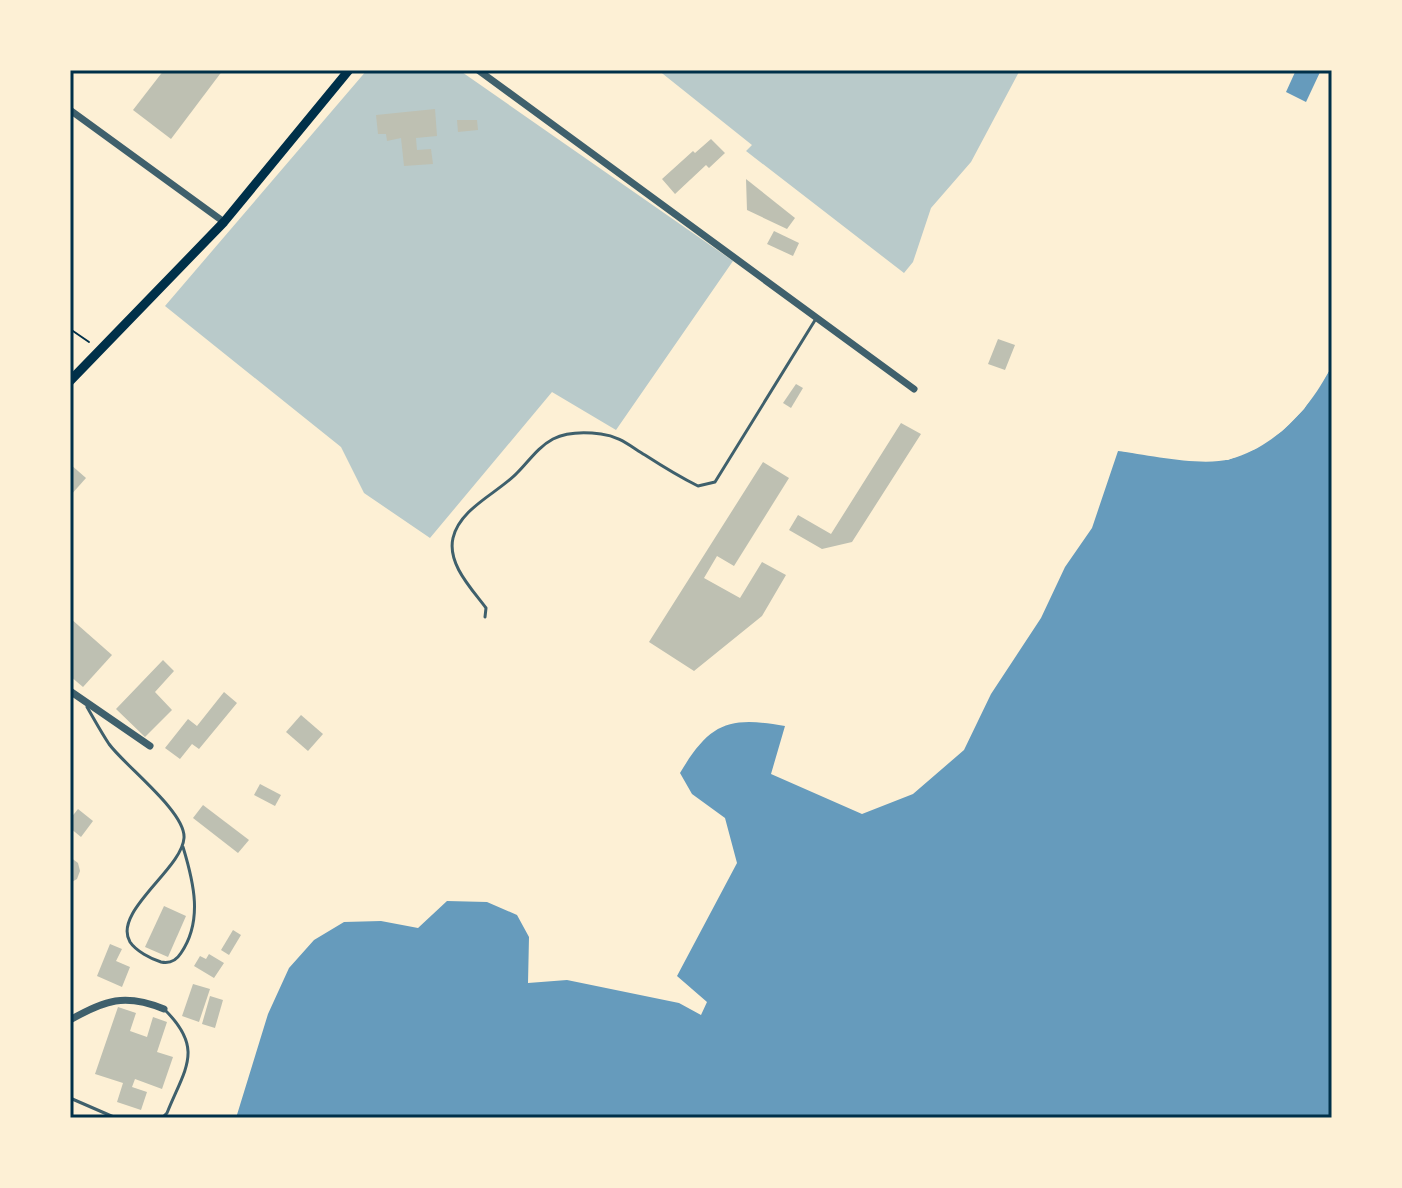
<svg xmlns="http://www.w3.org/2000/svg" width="1402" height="1188" viewBox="0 0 1402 1188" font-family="'Crimson Pro',serif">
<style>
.green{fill:#b9caca}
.water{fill:#669bbc}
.pier{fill:#fdf0d5}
.building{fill:#bec0b2}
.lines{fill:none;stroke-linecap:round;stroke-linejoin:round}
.path{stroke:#003049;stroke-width:2}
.service{stroke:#3f606c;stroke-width:3}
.minor{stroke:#3f606c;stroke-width:7}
.secondary{stroke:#003049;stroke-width:9}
.neatline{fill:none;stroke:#003049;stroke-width:3}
</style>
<rect width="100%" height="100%" fill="#fdf0d5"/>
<!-- green -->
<g class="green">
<polygon points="367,70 459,70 733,261 616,430 552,392 430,538 364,493 341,447 165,306"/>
<polygon points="658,70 1020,70 971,162 931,208 913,262 904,273 746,151 752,145"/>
</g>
<!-- water -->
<g class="water">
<polygon points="1296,70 1321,70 1306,102 1286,92"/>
<path d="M1332,365V1118H236L268,1014L289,968L314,940L344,922L381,921L418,928L447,901L487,902L517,915L529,937L528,983L567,980L679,1003L701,1015L707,1002L677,976L737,863L725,818L692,794L680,773C710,723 728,716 785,726L771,774L862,814L913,794L964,750L991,694L1041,618L1065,567L1092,528L1118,451C1148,455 1202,467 1230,459C1276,447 1312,406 1332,365Z"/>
</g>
<!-- pier -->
<polygon class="pier" points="1332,361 1329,371 1304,409 1282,431 1255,449 1228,460 1190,460 1114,450 1118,447 1190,456 1227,456 1253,445 1280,428 1301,407"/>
<!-- building -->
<g class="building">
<polygon points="164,70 223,70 171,139 133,110"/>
<polygon points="435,109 437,136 416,138 417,150 431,149 433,164 404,166 401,138 387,141 386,134 378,134 376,115"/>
<polygon points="457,120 477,120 478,130 458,132"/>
<polygon points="711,139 725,153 709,168 706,165 675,194 662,179 693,151 695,153"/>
<polygon points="746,179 795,218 787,229 747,210"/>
<polygon points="774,231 799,243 793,256 767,244"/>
<polygon points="998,339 1015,345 1005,370 988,364"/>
<polygon points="796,384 803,388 791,408 783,403"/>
<polygon points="901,423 921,434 852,542 822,549 789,530 798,515 831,534"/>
<polygon points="763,462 789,478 734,566 717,556 704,578 740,598 762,562 786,575 762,616 694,671 649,642"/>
<polygon points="70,464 86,478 70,496"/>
<polygon points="70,618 112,655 83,687 70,676"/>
<polygon points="163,660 174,671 155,692 172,710 145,737 116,709"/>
<polygon points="224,692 237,703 199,749 192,744 180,759 165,748 188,719 197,726"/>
<polygon points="301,715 323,734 308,751 286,732"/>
<polygon points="260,784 281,795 275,806 254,795"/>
<polygon points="203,805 249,840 238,853 193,818"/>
<polygon points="78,809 93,821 81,837 70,828 70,819"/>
<polygon points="70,857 78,863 80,871 77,879 70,883"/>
<polygon points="164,906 186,916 168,957 145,947"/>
<polygon points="233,930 241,935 229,955 221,950"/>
<polygon points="110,944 122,949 116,961 130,967 122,987 97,976"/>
<polygon points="209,954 224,963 214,978 194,966 200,956 206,959"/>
<polygon points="193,984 210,989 199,1022 182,1016"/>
<polygon points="210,996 223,1000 215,1028 202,1024"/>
<polygon points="118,1007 136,1013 130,1031 147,1037 153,1017 167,1022 157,1052 173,1057 162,1089 135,1079 132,1087 147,1092 141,1110 117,1102 123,1083 95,1074"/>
</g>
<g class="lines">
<!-- path -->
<polyline class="path" points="70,329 89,342"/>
<!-- service -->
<g class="service">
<path d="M485,617L486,608C472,589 447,564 453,538C460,508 498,493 517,473C529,461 538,447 553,439C567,432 586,432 601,434C619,436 630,446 645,455C662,466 680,477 698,486L715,482L817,317"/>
<path d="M87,707C94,719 101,732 109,744C125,766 186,812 184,838C182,869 112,912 130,942C136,951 151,959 161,962C170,964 176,961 181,953C203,921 194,883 183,847"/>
<polyline points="70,1098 116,1118"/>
<path d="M162,1118L167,1113C185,1068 205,1049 164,1009"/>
</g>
<!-- minor -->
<g class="minor">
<polyline points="478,70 914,389"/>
<polyline points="70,110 224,222"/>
<polyline points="70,691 150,746"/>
<path d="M70,1020C105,1000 125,993 164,1009"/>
</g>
<!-- secondary -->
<polyline class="secondary" points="70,381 224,222 349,70"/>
</g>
<!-- border -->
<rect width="1402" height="1188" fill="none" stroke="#fdf0d5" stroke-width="144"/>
<rect x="72" y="72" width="1258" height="1044" class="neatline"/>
</svg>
